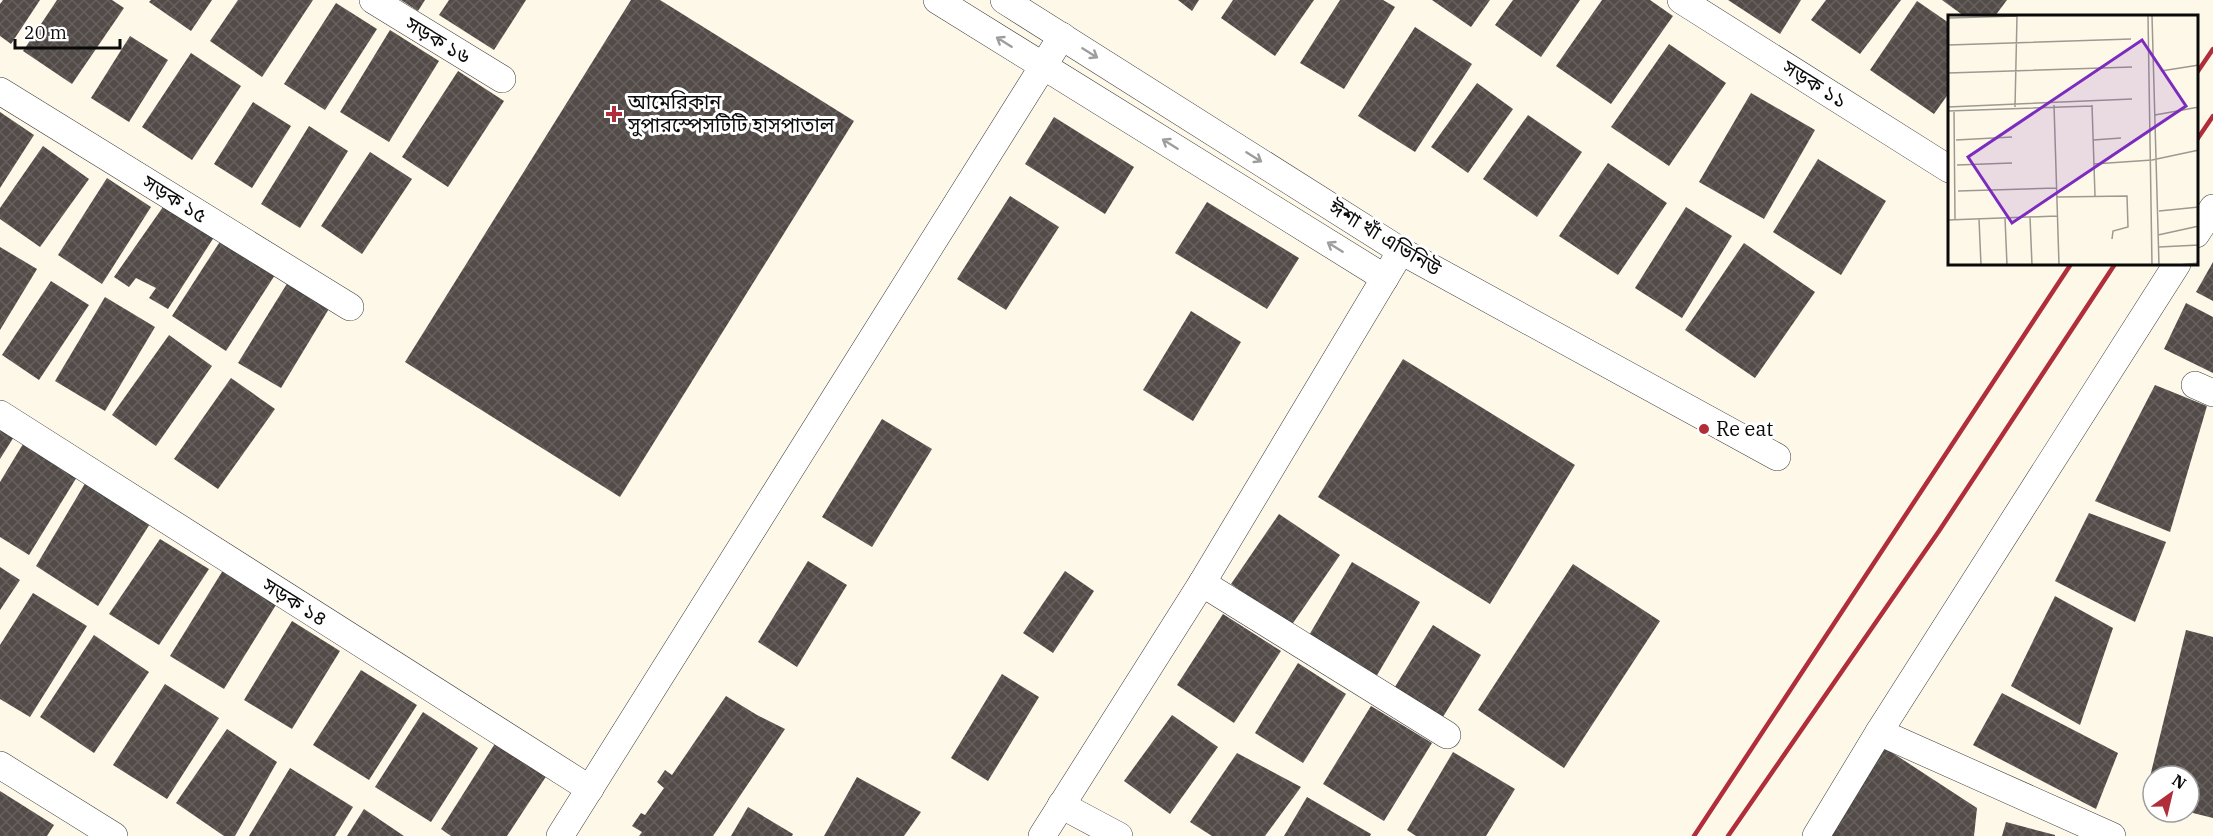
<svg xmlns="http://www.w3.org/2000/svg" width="2213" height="836" viewBox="0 0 2213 836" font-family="'IBM Plex Serif','Noto Sans Bengali',serif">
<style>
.building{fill:url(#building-cross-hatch)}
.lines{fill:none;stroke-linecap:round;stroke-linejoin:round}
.street-casing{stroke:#3d3d3d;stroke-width:28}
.street{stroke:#fff;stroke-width:27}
.rail{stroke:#b02d3a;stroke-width:4.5}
.oneway{stroke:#9d9d9d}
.poi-dot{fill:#b02d3a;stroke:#fff;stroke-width:2}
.labels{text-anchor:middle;stroke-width:6;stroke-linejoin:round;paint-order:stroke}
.street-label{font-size:20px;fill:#0a0a0a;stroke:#fff}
.poi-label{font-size:20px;fill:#0a0a0a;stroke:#fff;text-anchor:start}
.inset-road{fill:none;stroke:#9c9990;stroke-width:1.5}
.view{fill:#7b2cbf;fill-opacity:0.15;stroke:#7b2cbf;stroke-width:3}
.inset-edge{fill:none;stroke:#0a0a0a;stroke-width:3}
</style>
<defs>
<pattern id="building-cross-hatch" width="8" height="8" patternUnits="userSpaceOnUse" patternTransform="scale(1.5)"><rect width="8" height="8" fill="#524b48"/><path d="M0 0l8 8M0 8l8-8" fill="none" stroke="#66605e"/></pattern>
</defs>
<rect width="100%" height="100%" fill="#fef8e9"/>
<!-- building -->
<g class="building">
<polygon points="3,0 40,0 11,44 0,36 0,4"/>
<polygon points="57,0 112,0 124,8 72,84 23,51"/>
<polygon points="151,0 212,0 191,31 149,2"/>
<polygon points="238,0 313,0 262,77 210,41"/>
<polygon points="401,0 425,0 418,11"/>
<polygon points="449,0 526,0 494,50 439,15"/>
<polygon points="631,0 660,0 854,121 620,497 405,362"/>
<polygon points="1178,0 1199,0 1192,11"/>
<polygon points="1233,0 1314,0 1275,56 1221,18"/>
<polygon points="1340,0 1383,0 1395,7 1344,89 1300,63"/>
<polygon points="1432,0 1490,0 1471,27"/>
<polygon points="1513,0 1580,0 1541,57 1495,25"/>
<polygon points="1602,0 1650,0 1673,16 1611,104 1556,66"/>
<polygon points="1728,0 1801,0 1780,34"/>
<polygon points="1826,0 1901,0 1860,54 1811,20"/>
<polygon points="1942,0 2007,0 1995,16 1964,16"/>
<polygon points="1917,1 1949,23 1949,93 1934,114 1870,70"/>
<polygon points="336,3 377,29 325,110 284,84"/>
<polygon points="1415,27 1472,64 1415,152 1358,116"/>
<polygon points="390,30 439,61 389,142 340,112"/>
<polygon points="130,36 168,60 129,122 91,98"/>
<polygon points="1669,44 1726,83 1669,166 1611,127"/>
<polygon points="191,53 241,86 192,160 142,127"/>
<polygon points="458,71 504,101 448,187 402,157"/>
<polygon points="1477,83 1513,109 1468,173 1431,147"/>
<polygon points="1751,93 1815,130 1764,219 1699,182"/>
<polygon points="253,102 291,126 252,188 214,164"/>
<polygon points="0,112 34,135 0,188"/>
<polygon points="1528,115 1582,152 1537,217 1483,179"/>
<polygon points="1054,117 1134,167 1105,214 1025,164"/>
<polygon points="309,126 348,151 300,228 261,204"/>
<polygon points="43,146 89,179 40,247 0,219 0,208"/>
<polygon points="370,152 412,179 362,254 321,226"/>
<polygon points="1818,159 1886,201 1841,275 1773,232"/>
<polygon points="1608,163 1667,203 1618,275 1559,236"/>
<polygon points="107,178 151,207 102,284 58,255"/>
<polygon points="1010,196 1059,227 1006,310 957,279"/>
<polygon points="1207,202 1299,258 1267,309 1175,253"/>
<polygon points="165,204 216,234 168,309 149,298 156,288 136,278 129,287 114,277"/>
<polygon points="1686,207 1732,236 1682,318 1635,288"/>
<polygon points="221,240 275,275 226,351 172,316"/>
<polygon points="1744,243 1815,292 1755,378 1685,330"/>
<polygon points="0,247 37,269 0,330"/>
<polygon points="2213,262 2213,301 2196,292"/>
<polygon points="51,281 89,305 39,380 2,355"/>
<polygon points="288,282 330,307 281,388 238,363"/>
<polygon points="105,297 155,327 105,411 55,381"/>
<polygon points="2186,303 2213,317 2213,373 2164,349"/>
<polygon points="1191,311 1241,342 1193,421 1143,390"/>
<polygon points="169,335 212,366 156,446 112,415"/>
<polygon points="1403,359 1575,465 1490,604 1318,497"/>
<polygon points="231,378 275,409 218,489 174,459"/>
<polygon points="2155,385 2207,406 2170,532 2095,501"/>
<polygon points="882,419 932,449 872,547 822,517"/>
<polygon points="0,421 17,432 0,459"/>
<polygon points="26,439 80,472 29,555 0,537 0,482"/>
<polygon points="90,475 153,519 98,606 36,566"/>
<polygon points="2089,513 2166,542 2135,622 2055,581"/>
<polygon points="1279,514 1340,555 1291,626 1231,584"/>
<polygon points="160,539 209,569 159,645 109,614"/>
<polygon points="808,561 847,585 797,667 758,642"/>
<polygon points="1352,562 1420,602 1376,677 1308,637"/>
<polygon points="1573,564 1660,621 1564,768 1478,710"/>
<polygon points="0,567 20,580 0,610"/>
<polygon points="225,567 279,600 224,689 170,656"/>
<polygon points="1065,571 1094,591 1053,653 1023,633"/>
<polygon points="33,593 87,626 30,717 0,699 0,645"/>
<polygon points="2055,596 2113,628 2080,725 2011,686"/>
<polygon points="1223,614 1281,651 1234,723 1177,685"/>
<polygon points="292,621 340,651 292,729 244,700"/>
<polygon points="1433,625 1481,655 1438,725 1390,695"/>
<polygon points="2186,630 2213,637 2213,818 2189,812 2189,776 2153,776 2153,803 2144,801"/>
<polygon points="94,635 149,672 94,753 40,717"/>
<polygon points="1298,663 1346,694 1303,763 1255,733"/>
<polygon points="361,670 417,705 369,780 313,745"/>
<polygon points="1002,674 1039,697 988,781 951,758"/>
<polygon points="165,684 219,718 167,799 113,765"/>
<polygon points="2002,693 2118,753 2096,809 1973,745"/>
<polygon points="726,696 757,715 785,729 713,836 639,836 642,832 632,826 641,813 645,815 664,788 657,782 665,770 672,775"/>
<polygon points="1371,706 1432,743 1384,821 1323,784"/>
<polygon points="423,712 478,748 431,822 375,787"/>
<polygon points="1172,715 1218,747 1170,814 1124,781"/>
<polygon points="227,729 277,762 235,836 224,836 176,803"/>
<polygon points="496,742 547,775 507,836 451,836 441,829"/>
<polygon points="1885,748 1977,808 1974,836 1831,836"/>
<polygon points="1453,752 1515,789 1486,836 1416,836 1407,830"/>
<polygon points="1237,753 1301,787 1265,836 1212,836 1190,822"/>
<polygon points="290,768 353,807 335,836 249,836"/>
<polygon points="857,777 921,812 904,836 824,836"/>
<polygon points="0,791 54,825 47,836 0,836"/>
<polygon points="1307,797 1371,834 1370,836 1284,836"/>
<polygon points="748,807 793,834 792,836 731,836"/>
<polygon points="364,809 404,836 347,836"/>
<polygon points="2006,822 2055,835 2055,836 2002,836"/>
</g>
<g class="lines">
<!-- street casing -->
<g class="street-casing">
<g id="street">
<polyline points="373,0 502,79"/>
<polyline points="937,0 1385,278"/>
<polyline points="1004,0 1401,251 1777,457"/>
<polyline points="1681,0 1949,169"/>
<polyline points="0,91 350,307"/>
<polyline points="2196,234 2213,208"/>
<polyline points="2195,385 2213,393"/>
<polyline points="0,414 590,789"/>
<polyline points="1202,583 1447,735"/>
<polyline points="1879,732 2112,836"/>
<polyline points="0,765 114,836"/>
<polyline points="1061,805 1119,836"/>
<polyline points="560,836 1062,36"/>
<polyline points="1042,836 1202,583 1401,251"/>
<polyline points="1816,836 1879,732 2177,264"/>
</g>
</g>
<!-- street -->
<use href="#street" class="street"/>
<!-- rail -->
<g class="rail">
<polyline points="2196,74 2213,49"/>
<polyline points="2196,141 2213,116"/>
<polyline points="1694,836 2071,264"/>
<polyline points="1728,836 1939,531 2115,264"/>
</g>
</g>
<!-- one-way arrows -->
<defs><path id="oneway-shaft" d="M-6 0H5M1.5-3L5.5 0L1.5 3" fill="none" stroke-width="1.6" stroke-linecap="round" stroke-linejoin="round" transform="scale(1.5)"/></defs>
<g class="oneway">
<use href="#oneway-shaft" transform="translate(1004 42) rotate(-148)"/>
<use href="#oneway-shaft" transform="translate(1090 53) rotate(32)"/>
<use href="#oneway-shaft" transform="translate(1170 144) rotate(-148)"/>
<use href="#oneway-shaft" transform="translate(1254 157) rotate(32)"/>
<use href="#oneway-shaft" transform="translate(1335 247) rotate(-148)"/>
</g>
<!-- markers -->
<g class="poi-dot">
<path d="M611 105h6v6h6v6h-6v6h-6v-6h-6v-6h6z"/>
<circle cx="1704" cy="429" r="6"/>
</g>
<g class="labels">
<!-- street labels -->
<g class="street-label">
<text transform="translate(438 40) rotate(31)" y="7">সড়ক ১৬</text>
<text transform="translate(1815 84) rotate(32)" y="7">সড়ক ১১</text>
<text transform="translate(175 199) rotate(32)" y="7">সড়ক ১৫</text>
<text transform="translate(1385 238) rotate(31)" y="7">ঈশা খাঁ এভিনিউ</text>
<text transform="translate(295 602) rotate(32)" y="7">সড়ক ১৪</text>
</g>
<!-- poi labels -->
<g class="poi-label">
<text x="628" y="109">আমেরিকান<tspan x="628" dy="23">সুপারস্পেসটিটি হাসপাতাল</tspan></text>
<text x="1716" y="436">Re eat</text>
</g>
</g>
<!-- overview -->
<g transform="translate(1948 15)">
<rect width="250" height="250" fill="#fef8e9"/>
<path class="inset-road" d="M200,1L204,250M204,1L211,250M0,3L69,1M0,30L183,24M213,56L251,50M0,58L184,52M106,90L111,250M144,90L147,181M0,92L184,84M67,92L69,1M0,96L144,91M6,97L7,204M207,100L251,92M8,125L64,122M145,125L173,123M146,149L204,145L251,135M9,150L64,148M10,176L108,173M109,182L179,181L180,212L165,216L164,224M211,196L251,192M82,202L84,250M57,203L59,250M31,204L33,250M0,205L109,201M210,220L251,211M211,232L251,230M230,250L251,248"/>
<path class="view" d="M194,25L238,91L64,208L20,142Z"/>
<rect width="250" height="250" class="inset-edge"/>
</g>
<!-- north arrow -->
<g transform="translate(2171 794) rotate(34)"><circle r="28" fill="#ffffff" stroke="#9d9d9d" stroke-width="1.5"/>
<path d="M0-4.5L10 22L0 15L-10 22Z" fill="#b02d3a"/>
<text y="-9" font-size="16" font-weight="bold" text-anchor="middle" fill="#0a0a0a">N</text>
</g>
<!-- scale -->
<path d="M15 39v9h105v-9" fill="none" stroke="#0a0a0a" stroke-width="3"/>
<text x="24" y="39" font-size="18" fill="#0a0a0a" stroke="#ffffff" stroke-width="4.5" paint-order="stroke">20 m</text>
</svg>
